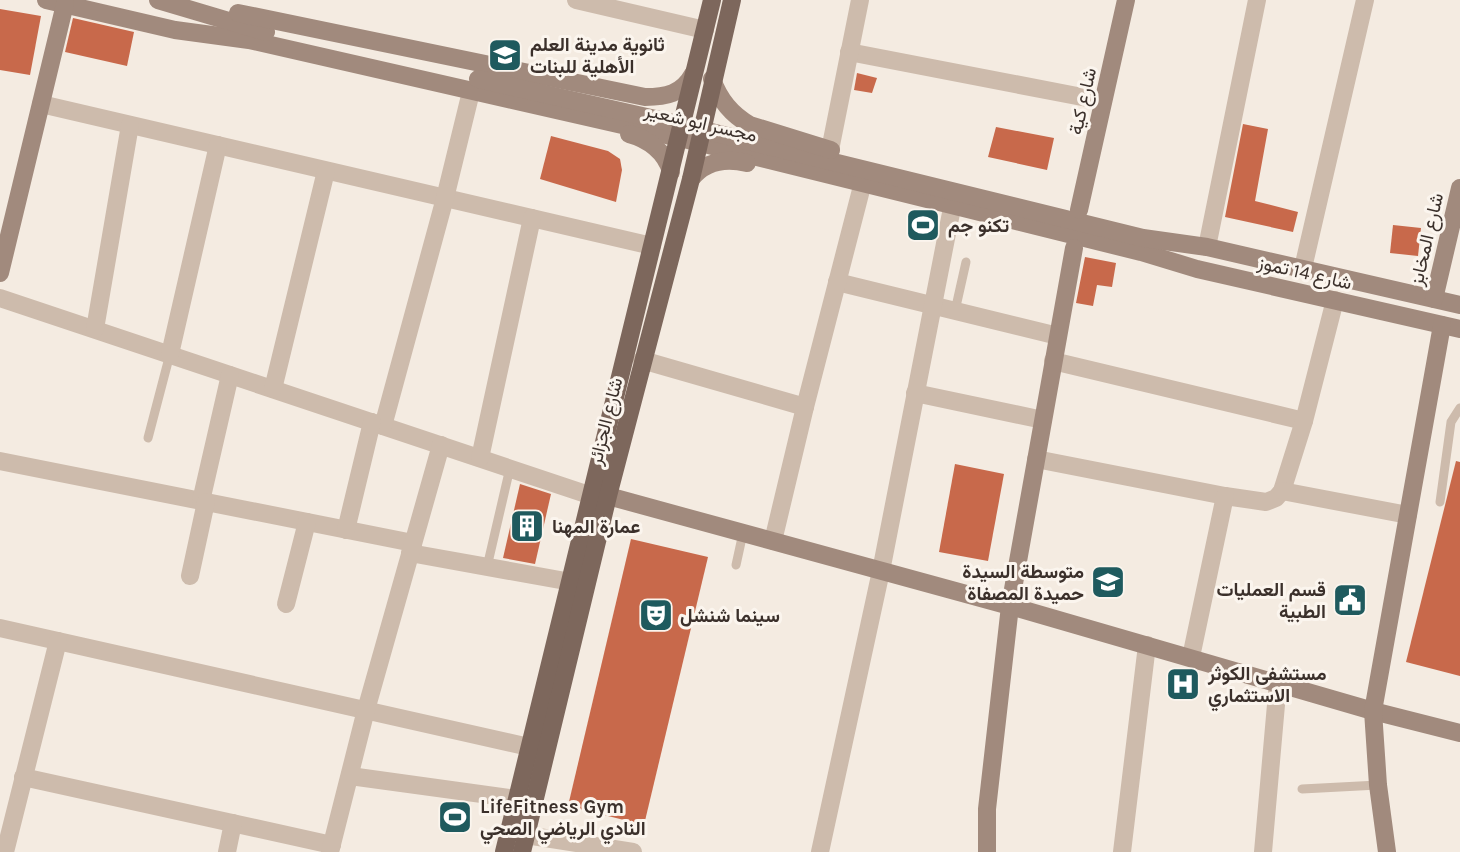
<svg xmlns="http://www.w3.org/2000/svg" width="1460" height="852" viewBox="0 0 1460 852" font-family="Karla,Vazirmatn,sans-serif">
<style>
.building{fill:#c8694b}
.lines{fill:none;stroke-linecap:round;stroke-linejoin:round}
.lane{stroke:#cdbbac;stroke-width:9}
.street{stroke:#cdbbac;stroke-width:18}
.secondary{stroke:#a18a7d;stroke-width:18}
.primary{stroke:#7d675c;stroke-width:18}
.labels{text-anchor:middle;stroke-width:6;stroke-linejoin:round;paint-order:stroke}
.poi-label{font-size:19px;font-weight:bold;fill:#3b302b;stroke:#fbf5ee;text-anchor:start}
.street-label{font-size:19px;fill:#3b302b;stroke:#fbf5ee}
</style>
<rect width="100%" height="100%" fill="#f4ebe1"/>
<!-- building -->
<g class="building">
<polygon points="0,9 41,16 30,75 0,70"/>
<polygon points="73,18 134,32 127,66 65,52"/>
<polygon points="857,73 877,78 872,93 854,90"/>
<polygon points="1243,124 1268,129 1255,201 1298,212 1293,232 1225,217"/>
<polygon points="996,127 1054,138 1047,170 988,157"/>
<polygon points="551,136 608,151 620,159 622,170 616,202 540,179"/>
<polygon points="1393,225 1421,228 1418,256 1390,253"/>
<polygon points="1085,257 1116,263 1112,287 1097,285 1093,306 1076,303"/>
<polygon points="1456,461 1460,462 1460,676 1406,662"/>
<polygon points="955,464 1004,474 988,561 939,552"/>
<polygon points="520,484 551,494 535,564 503,558"/>
<polygon points="631,539 708,557 644,825 568,806"/>
</g>
<g class="lines">
<!-- lane -->
<g class="lane">
<polyline points="955,311 966,262"/>
<polyline points="148,438 170,354"/>
<polyline points="1440,502 1451,422 1460,408"/>
<polyline points="736,565 743,533"/>
<polyline points="487,567 510,468"/>
<polyline points="1302,789 1378,785"/>
</g>
<!-- street -->
<g class="street">
<polyline points="576,0 705,30"/>
<polyline points="849,52 1103,101"/>
<polyline points="41,104 652,246"/>
<polyline points="830,150 860,0"/>
<polyline points="1207,247 1257,0"/>
<polyline points="1303,268 1365,0"/>
<polyline points="837,282 1058,336"/>
<polyline points="0,298 592,496"/>
<polyline points="95,329 130,125"/>
<polyline points="170,354 218,145"/>
<polyline points="642,360 805,407"/>
<polyline points="1053,361 1304,421"/>
<polyline points="273,389 326,171"/>
<polyline points="915,393 1043,420"/>
<polyline points="383,426 445,198 469,100"/>
<polyline points="480,458 532,218"/>
<polyline points="1036,459 1225,496 1266,502 1276,498 1282,491 1304,421 1335,300"/>
<polyline points="0,461 413,543"/>
<polyline points="1282,491 1408,515"/>
<polyline points="201,501 230,375"/>
<polyline points="346,530 372,422"/>
<polyline points="773,541 805,407 861,190"/>
<polyline points="410,553 571,582"/>
<polyline points="190,576 206,502"/>
<polyline points="286,604 307,522"/>
<polyline points="0,628 529,747"/>
<polyline points="1191,657 1225,496"/>
<polyline points="350,776 517,799"/>
<polyline points="23,777 332,845"/>
<polyline points="526,835 633,852"/>
<polyline points="5,852 58,641"/>
<polyline points="227,852 233,823"/>
<polyline points="330,852 366,710 441,445"/>
<polyline points="820,852 881,571 951,213"/>
<polyline points="1122,852 1147,645"/>
<polyline points="1263,852 1278,682"/>
</g>
<!-- secondary -->
<g class="secondary">
<polyline points="46,0 175,30 249,40 688,140 1141,252 1197,269 1460,329"/>
<polyline points="158,0 266,32"/>
<path d="M238,13L645,97C666,97 682,94 693,74"/>
<polyline points="478,79 691,127 1143,238 1207,247 1460,305"/>
<path d="M712,79C719,99 732,115 750,125L831,150"/>
<path d="M629,134C648,139 666,152 671,172"/>
<path d="M691,179C705,161 726,158 747,163"/>
<polyline points="1079,210 1126,0"/>
<polyline points="0,273 65,4"/>
<polyline points="1434,299 1460,188"/>
<polyline points="608,496 1010,606 1373,711 1460,733"/>
<polyline points="987,852 987,809 1010,606 1074,248"/>
<polyline points="1387,852 1378,785 1373,711 1442,325"/>
</g>
<!-- primary -->
<g class="primary">
<polyline points="504,852 712,0"/>
<polyline points="522,852 608,496 691,179 732,0"/>
</g>
</g>
<!-- icons -->
<defs>
<g id="school-square" transform="scale(1.75)"><rect x="-9" y="-9" width="18" height="18" rx="4" fill="#1f5a5e" stroke="#fbf5ee"/><path d="M0-5L7-2L0 1L-7-2ZM-4 1L0 2.5L4 1V4Q0 6-4 4Z" fill="#fff"/></g>
<g id="stadium-square" transform="scale(1.75)"><rect x="-9" y="-9" width="18" height="18" rx="4" fill="#1f5a5e" stroke="#fbf5ee"/><path d="M0-5a6.5 5 0 1 0 0 10a6.5 5 0 1 0 0-10ZM-3.5-1.8h7v3.6h-7Z" fill="#fff"/></g>
<g id="building-square" transform="scale(1.75)"><rect x="-9" y="-9" width="18" height="18" rx="4" fill="#1f5a5e" stroke="#fbf5ee"/><path d="M-4-6H4V6H1V3H-1V6H-4ZM-2.5-4.3h1.7v1.8h-1.7ZM.8-4.3h1.7v1.8H.8ZM-2.5-1h1.7V.8h-1.7ZM.8-1h1.7V.8H.8Z" fill="#fff"/></g>
<g id="civic-square" transform="scale(1.75)"><rect x="-9" y="-9" width="18" height="18" rx="4" fill="#1f5a5e" stroke="#fbf5ee"/><path d="M-.6-6.5H3V-4.5H.6V-3L4-1V1h2V6H-6V1h2V-1L-.6-3ZM-1.2 2.5V6h2.4V2.5Z" fill="#fff"/></g>
<g id="theatre-square" transform="scale(1.75)"><rect x="-9" y="-9" width="18" height="18" rx="4" fill="#1f5a5e" stroke="#fbf5ee"/><path d="M-5-5.5Q0-4 5-5.5V0Q5 5 0 6Q-5 5-5 0ZM-3.3-2.5H-1v1.5H-3.3ZM1-2.5H3.3v1.5H1ZM-2.8 1Q0 5.5 2.8 1Z" fill="#fff"/></g>
<g id="hospital-square" transform="scale(1.75)"><rect x="-9" y="-9" width="18" height="18" rx="4" fill="#1f5a5e" stroke="#fbf5ee"/><path d="M-5-5h3v3.5h4V-5h3V5h-3V1.5h-4V5h-3Z" fill="#fff"/></g>
</defs>
<g fill-rule="evenodd">
<use href="#school-square" x="505" y="55"/>
<use href="#stadium-square" x="923" y="225"/>
<use href="#building-square" x="527" y="526"/>
<use href="#school-square" x="1108" y="582"/>
<use href="#civic-square" x="1350" y="600"/>
<use href="#theatre-square" x="656" y="615"/>
<use href="#hospital-square" x="1183" y="684"/>
<use href="#stadium-square" x="455" y="817"/>
</g>
<g class="labels">
<!-- poi labels -->
<g class="poi-label">
<text x="530" y="51">ثانوية مدينة العلم<tspan x="530" dy="22">الأهلية للبنات</tspan></text>
<text x="948" y="232">تكنو جم</text>
<text x="552" y="533">عمارة المهنا</text>
<text x="1084" y="578" text-anchor="end">متوسطة السيدة<tspan x="1084" dy="22">حميدة المصفاة</tspan></text>
<text x="1326" y="596" text-anchor="end">قسم العمليات<tspan x="1326" dy="22">الطبية</tspan></text>
<text x="680" y="622">سينما شنشل</text>
<text x="1208" y="680">مستشفى الكوثر<tspan x="1208" dy="22">الاستثماري</tspan></text>
<text x="480" y="813">LifeFitness Gym<tspan x="480" dy="22">النادي الرياضي الصحي</tspan></text>
</g>
<!-- street labels -->
<g class="street-label">
<text transform="translate(1082 101) rotate(-77)" y="7">شارع كية</text>
<text transform="translate(701 122) rotate(13)" y="7">مجسر ابو شعير</text>
<text transform="translate(1426 239) rotate(-77)" y="7">شارع المخابز</text>
<text transform="translate(1305 272) rotate(13)" y="7">شارع 14 تموز</text>
<text transform="translate(605 421) rotate(-76)" y="7">شارع الجزائر</text>
</g>
</g>
</svg>
